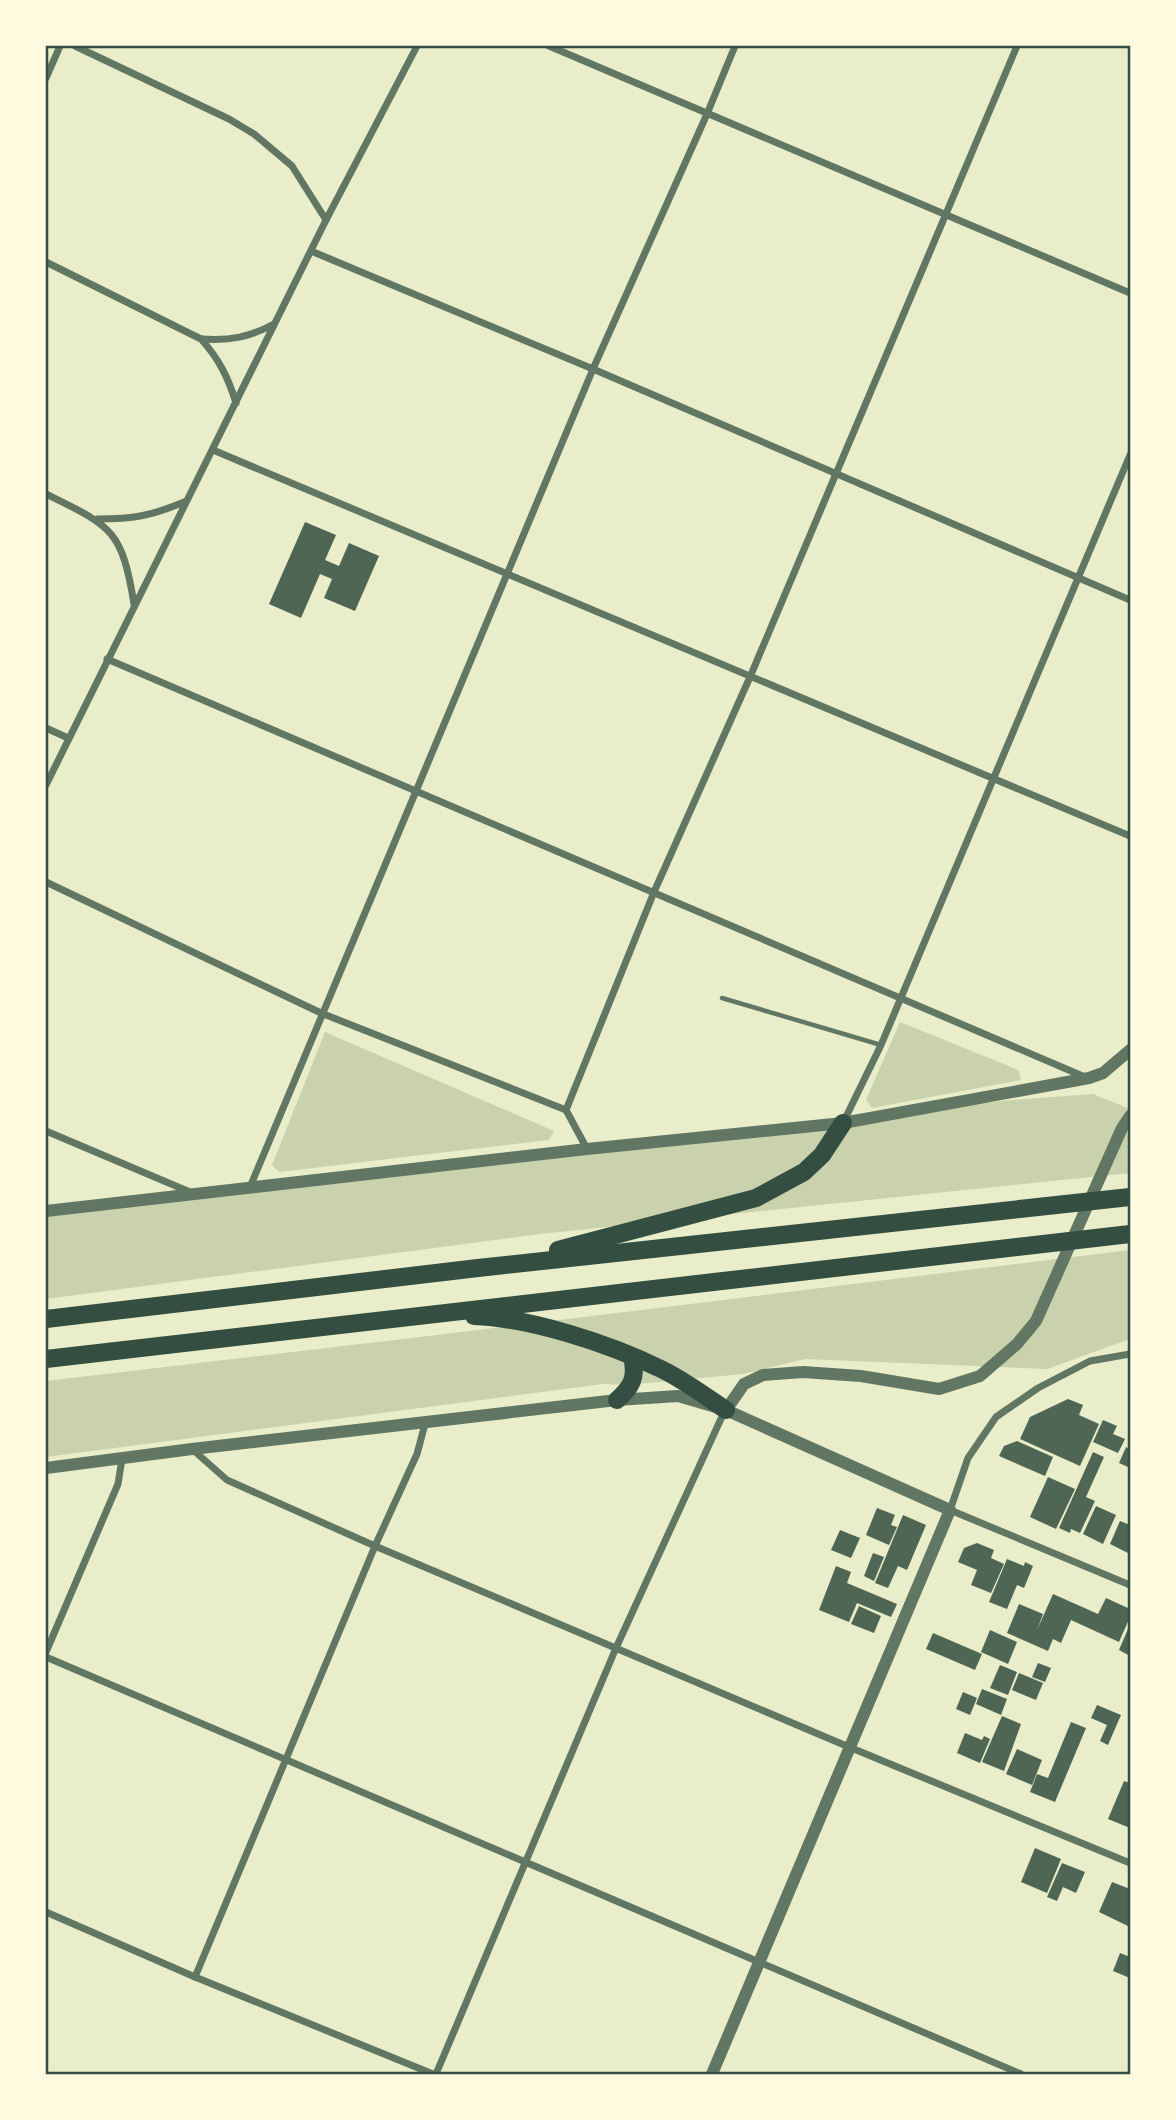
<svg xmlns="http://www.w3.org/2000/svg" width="1176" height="2120" viewBox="0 0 1176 2120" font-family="Mulish,sans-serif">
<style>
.green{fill:#cad2ad}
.building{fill:#4f6655}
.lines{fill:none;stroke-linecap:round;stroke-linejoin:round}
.service{stroke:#617663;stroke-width:4.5}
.minor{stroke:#617663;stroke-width:7}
.tertiary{stroke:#617663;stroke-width:12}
.motorway{stroke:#344e41;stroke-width:18}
.neatline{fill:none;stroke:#344e41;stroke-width:2.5}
</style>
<rect width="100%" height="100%" fill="#e9edc9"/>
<!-- green -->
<g class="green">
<polygon points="900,1022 1011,1067 1019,1071 1021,1080 872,1108 866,1100"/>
<polygon points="325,1032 554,1131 549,1140 279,1172 272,1165"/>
<polygon points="1093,1094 1130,1109 1130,1173 540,1234 46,1299 46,1212 1011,1100"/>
<polygon points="1130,1250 1130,1339 1047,1369 805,1359 743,1374 627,1385 603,1384 46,1457 46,1381 437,1335"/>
</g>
<!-- building -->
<g class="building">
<polygon points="305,522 336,535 325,560 339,566 349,543 379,556 355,611 324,598 332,579 320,574 301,618 269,604"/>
<polygon points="1068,1399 1083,1405 1079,1415 1099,1424 1080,1466 1020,1439 1030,1417"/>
<polygon points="1103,1420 1117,1426 1113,1434 1125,1439 1118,1453 1093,1442"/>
<polygon points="1017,1441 1053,1457 1045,1476 999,1456 1004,1446"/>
<polygon points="1126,1447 1130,1449 1130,1468 1119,1463"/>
<polygon points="1093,1452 1104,1457 1086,1497 1095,1501 1080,1533 1071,1529 1070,1533 1059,1528"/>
<polygon points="1048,1477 1075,1489 1056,1529 1030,1517"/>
<polygon points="1096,1506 1116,1515 1103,1544 1083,1534"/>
<polygon points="877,1508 895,1515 891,1525 897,1527 889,1545 866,1535"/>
<polygon points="903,1515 926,1525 907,1570 898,1566 888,1588 875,1583"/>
<polygon points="1120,1521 1130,1525 1130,1554 1110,1544"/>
<polygon points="840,1530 860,1538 851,1558 831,1550"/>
<polygon points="977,1543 994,1550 991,1558 1004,1564 991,1593 971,1585 977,1570 958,1562 964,1548"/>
<polygon points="873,1553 884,1557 874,1581 864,1576"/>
<polygon points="1007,1559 1024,1566 1025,1562 1033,1566 1024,1588 1017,1585 1007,1609 989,1602"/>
<polygon points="836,1566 851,1572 847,1583 897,1604 891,1617 857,1603 849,1622 819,1610"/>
<polygon points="1053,1594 1098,1614 1106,1598 1130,1609 1130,1617 1119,1642 1071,1620 1061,1643 1053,1639 1048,1651 1007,1633 1019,1604 1043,1614 1037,1630"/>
<polygon points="859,1606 881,1616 874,1633 851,1624"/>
<polygon points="1130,1624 1130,1656 1119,1650"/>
<polygon points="990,1630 1017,1642 1008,1664 981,1652"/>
<polygon points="933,1633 982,1654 975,1670 926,1649"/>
<polygon points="1038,1663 1051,1668 1045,1682 1032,1677"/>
<polygon points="1000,1665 1017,1672 1008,1695 990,1688"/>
<polygon points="1019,1673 1043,1683 1036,1700 1012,1690"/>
<polygon points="982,1689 1007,1699 1001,1715 976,1704"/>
<polygon points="963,1692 977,1698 970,1715 956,1709"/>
<polygon points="1097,1705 1121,1715 1108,1745 1100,1741 1107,1725 1091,1718"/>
<polygon points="1002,1716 1021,1724 1004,1771 982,1762"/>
<polygon points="1071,1722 1086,1728 1055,1802 1030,1792 1037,1774 1048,1778"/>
<polygon points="965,1733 982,1740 984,1736 990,1739 980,1763 957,1753"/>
<polygon points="1017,1749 1042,1760 1032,1785 1006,1774"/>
<polygon points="1124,1781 1130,1783 1130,1828 1108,1819"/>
<polygon points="1035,1848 1061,1859 1047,1893 1021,1882"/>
<polygon points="1062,1863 1085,1872 1076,1893 1063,1887 1057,1901 1047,1897"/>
<polygon points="1112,1882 1130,1889 1130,1927 1099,1912"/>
<polygon points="1120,1953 1130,1957 1130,1978 1113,1971"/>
</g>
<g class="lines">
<!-- service -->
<polyline class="service" points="722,998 881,1045"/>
<!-- minor -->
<g class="minor">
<polyline points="75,46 229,119 254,134 292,166 326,220"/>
<polyline points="549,46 1130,293"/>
<polyline points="46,78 60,46"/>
<polyline points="311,251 593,369 1130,600"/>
<path d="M46,262L201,339C219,359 228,377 236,403"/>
<path d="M202,339C230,341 250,337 274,324"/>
<polyline points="213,450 1130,836"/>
<path d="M46,494C111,526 122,529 134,604"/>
<path d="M97,519C133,519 151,516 184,502"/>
<polyline points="107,659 1085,1077"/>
<polyline points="46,728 68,738"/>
<polyline points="46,785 326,220 417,46"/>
<polyline points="46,882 321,1013 566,1110"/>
<polyline points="843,1123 881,1045 1130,455"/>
<polyline points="46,1131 190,1192"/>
<polyline points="587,1149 566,1110 654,892 750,677 1017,46"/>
<polyline points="250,1187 593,369 707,114 735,46"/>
<polyline points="1130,1354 1090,1361 1038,1388 996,1417 968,1458 950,1510 1130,1585"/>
<polyline points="192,1449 227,1480 375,1546 849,1747 1130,1863"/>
<polyline points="46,1652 118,1484 122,1459"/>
<polyline points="46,1657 1021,2074"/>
<polyline points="46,1912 195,1977 433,2074"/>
<polyline points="195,1977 375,1546 417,1454 425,1424"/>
<polyline points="436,2074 616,1648 725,1410"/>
</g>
<!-- tertiary -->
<g class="tertiary">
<polyline points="46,1211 587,1149 843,1123 1089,1078 1103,1073 1130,1050"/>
<polyline points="726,1410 744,1384 763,1375 803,1372 861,1376 939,1389 980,1376 1017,1344 1036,1321 1122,1128 1130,1116"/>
<polyline points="46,1468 192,1449 617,1400 678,1396 726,1410 950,1510 712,2074"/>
</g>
<!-- motorway -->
<g class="motorway">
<polyline points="558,1250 756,1198 804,1172 822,1155 843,1123"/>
<path d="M474,1316C531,1318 610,1344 661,1369C684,1380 705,1396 726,1410"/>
<polyline points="46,1319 478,1268 1130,1197"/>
<polyline points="46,1359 1130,1234"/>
<path d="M617,1400C632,1387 637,1377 632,1357"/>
</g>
</g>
<!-- border -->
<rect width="1176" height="2120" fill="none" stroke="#fefae0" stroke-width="94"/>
<rect x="47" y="47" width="1082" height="2026" class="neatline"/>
</svg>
